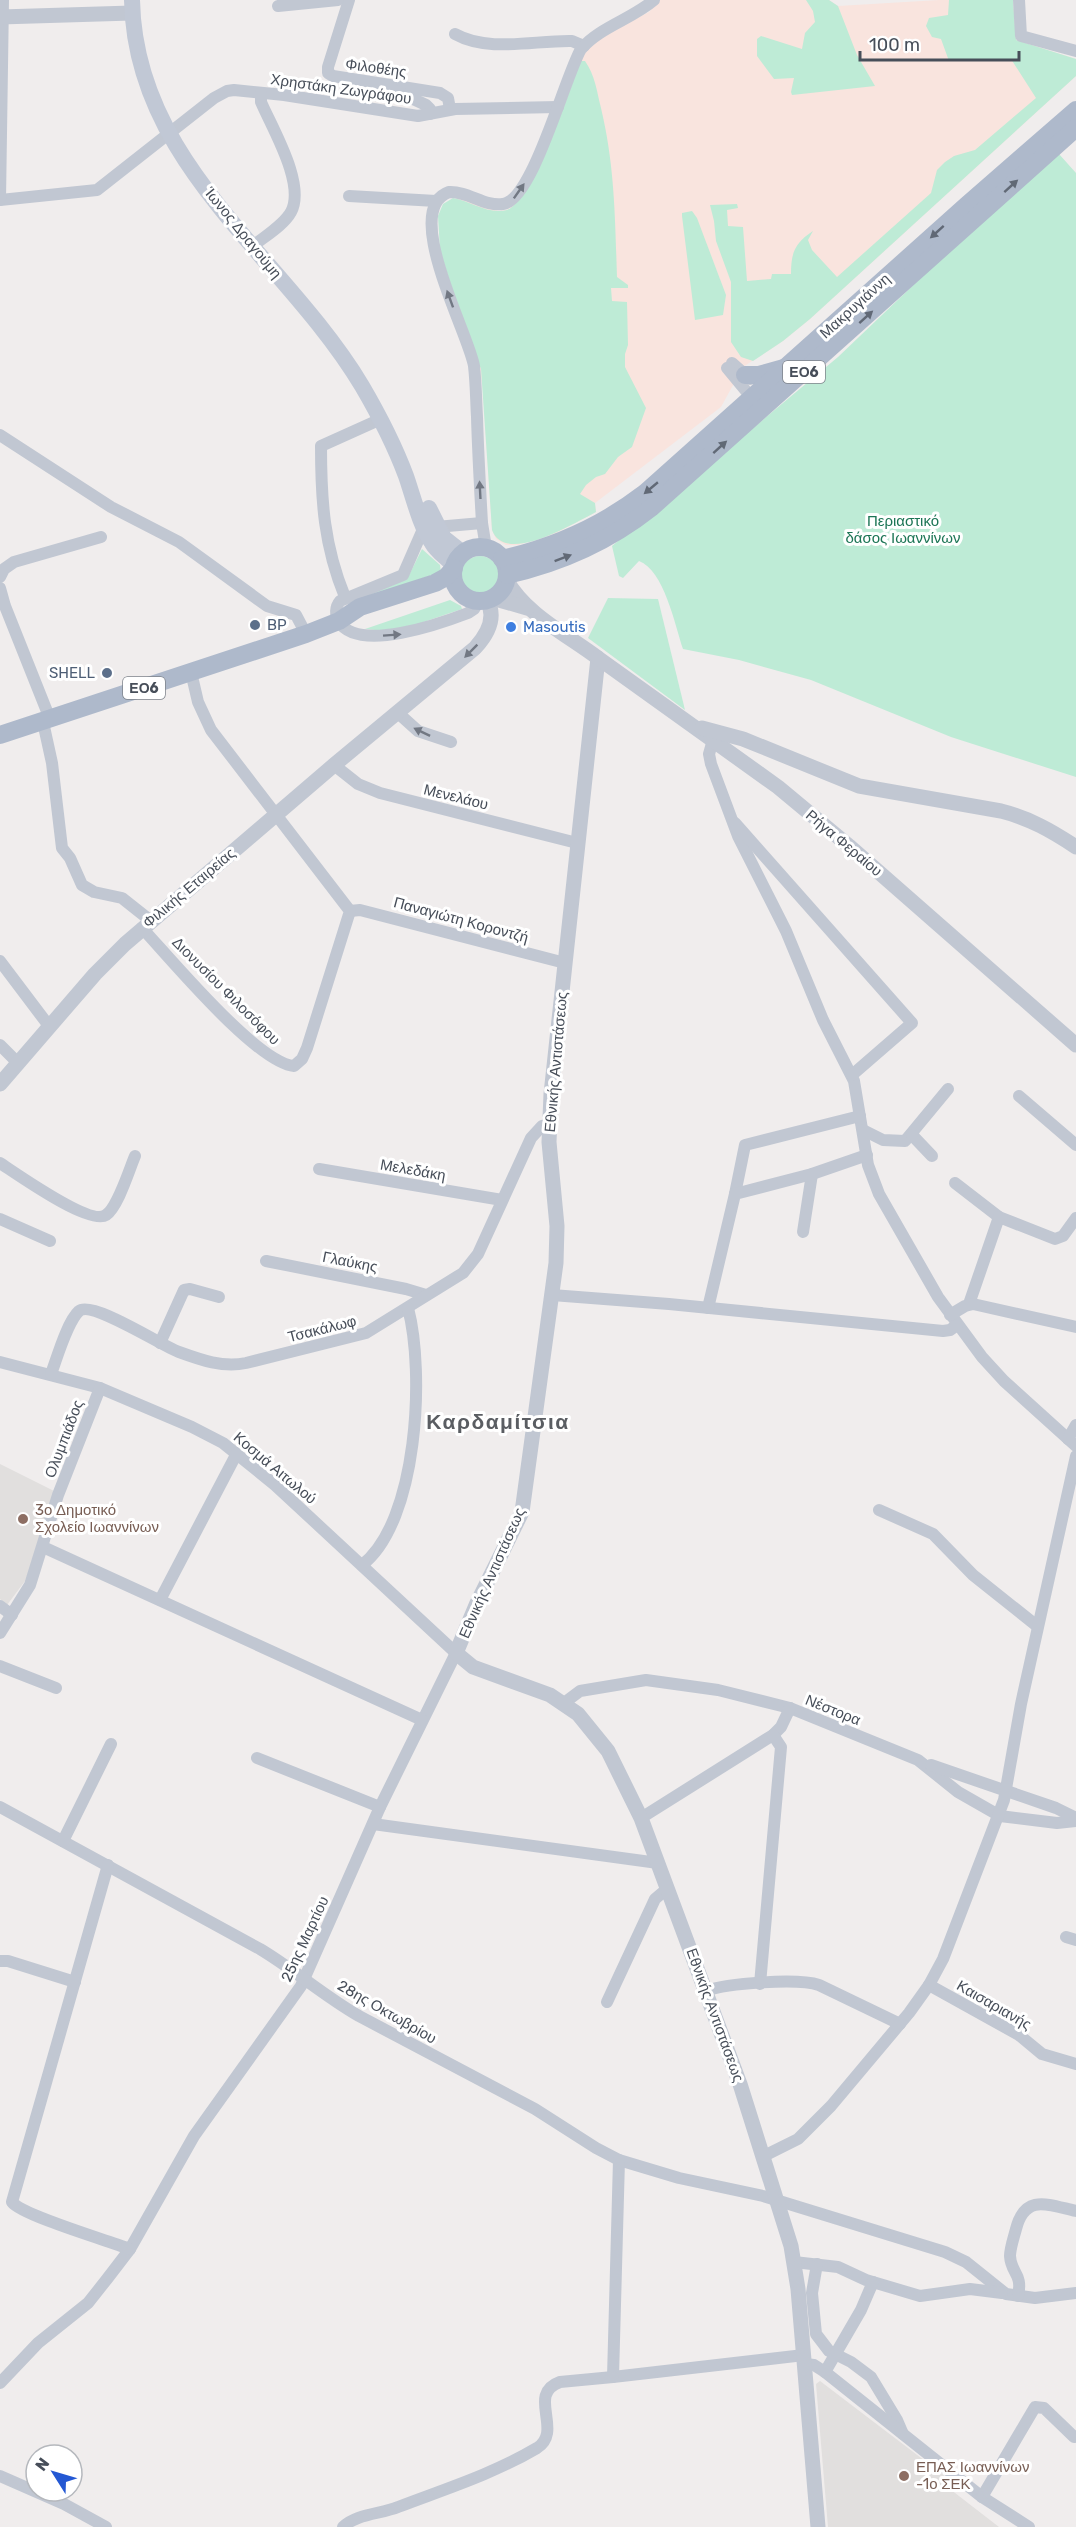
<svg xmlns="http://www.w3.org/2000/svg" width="1076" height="2527" viewBox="0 0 1076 2527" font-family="Rubik,sans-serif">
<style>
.education{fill:#e1dfde}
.medical{fill:#f9e4de}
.green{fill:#beebd6}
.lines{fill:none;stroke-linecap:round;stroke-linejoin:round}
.minor{stroke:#c1c7d2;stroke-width:12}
.tertiary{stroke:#c1c7d2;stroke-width:15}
.secondary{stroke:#c1c8d5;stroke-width:16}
.primary{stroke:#aeb9cb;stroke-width:18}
.oneway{fill:#616976}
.oneway2{fill:#727883}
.service-dot{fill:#5c6f8a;stroke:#fff;stroke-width:2}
.shop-dot{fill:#3f7fe0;stroke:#fff;stroke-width:2}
.education-dot{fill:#8d6e63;stroke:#fff;stroke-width:2}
.labels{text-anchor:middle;stroke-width:6;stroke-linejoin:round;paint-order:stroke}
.shield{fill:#fff;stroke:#7e838b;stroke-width:1.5}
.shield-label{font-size:14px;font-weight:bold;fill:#474e59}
.street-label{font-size:15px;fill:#474e59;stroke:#fff}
.park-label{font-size:15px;fill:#1c7555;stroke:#fff}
.service-label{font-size:15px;fill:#4e5e75;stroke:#fff;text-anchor:start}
.shop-label{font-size:15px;fill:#366cbe;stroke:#fff;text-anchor:start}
.education-label{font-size:15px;fill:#785e54;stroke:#fff;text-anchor:start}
.district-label{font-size:21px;font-weight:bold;letter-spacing:1.5px;fill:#5a5d62;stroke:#fff}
</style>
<rect width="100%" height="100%" fill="#f0eded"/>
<!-- education -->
<g class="education">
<polygon points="0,1464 54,1491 38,1547 25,1581 7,1605 0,1599"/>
<polygon points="820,2381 950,2480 946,2486 999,2527 828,2527 816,2384"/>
</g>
<!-- medical -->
<polygon class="medical" points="660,0 829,0 838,6 939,0 1013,0 1016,40 1076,59 1076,76 810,319 783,341 743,367 721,407 595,503 596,512 556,533 518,545 506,545 496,539 492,530 483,390 478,356 463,324 456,198 498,211 507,210 517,203 548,146 583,54 604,35 649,12"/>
<!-- green -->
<g class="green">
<polygon points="806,0 829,0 838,6 857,55 875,86 792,95 791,92 794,78 774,79 757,56 757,39 761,36 802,49 805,33 815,22 813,11"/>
<path d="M949,0H1013L1016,40L1076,59V76L810,319L783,341L753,361L741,357L731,342V282L716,241L714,221L710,205L737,204L738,208L727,210L728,226L743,227L747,281L771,279L772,274H791C791,252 795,243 813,231L808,240L812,250L837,277L931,193L937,170L945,162L954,156L975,150L1036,98L1011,59L949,61L941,39L932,37L926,26L929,18L948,15Z"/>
<path d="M580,61H585C595,75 597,92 601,108C615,167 615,218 617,277L628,285V288H611L612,301L627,302L628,345L625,354V367L646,408L632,447L618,457L605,474L596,477L586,485L580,494L595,503L596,512C574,523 505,566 492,530L481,369L463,324L440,250L438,216L443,204L453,198C470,201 489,215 507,210C531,203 572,86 580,61Z"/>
<path d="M1059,154L1076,173V777L951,737L811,680L739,660L683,649C675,625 664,570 639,561L623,578L619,576L612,546L838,357L926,273Z"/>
<polygon points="692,211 697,218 726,295 723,315 695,320 682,216 682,213"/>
<polygon points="422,549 440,565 441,572 360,599 407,579"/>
<circle cx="480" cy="575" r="19"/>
<polygon points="608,598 658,599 685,710 588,638"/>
<polygon points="450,600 461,606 462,609 394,632 365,629"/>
</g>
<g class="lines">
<!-- minor -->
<g class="minor">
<polyline points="349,0 328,67 328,73 333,76 440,93 448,98 450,109"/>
<polyline points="1019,0 1021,36 1076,51"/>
<polyline points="278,6 338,0"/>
<path d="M455,34C489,53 535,40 572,41L584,46"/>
<polyline points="392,89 426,105 430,109 430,114"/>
<polyline points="349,196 436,201"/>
<polyline points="0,200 97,190 214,98 227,91 234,90 284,95 418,116 455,109 558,107"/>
<polyline points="0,200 3,0"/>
<path d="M253,246C265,236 283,226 291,212C306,184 272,128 261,102V93"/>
<polyline points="732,363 750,379"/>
<polyline points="727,368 756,403"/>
<polyline points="0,435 111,507 179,542 267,606 296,615 306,634"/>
<path d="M424,527L403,575L340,601C335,607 335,615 339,622C359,653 442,623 468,613L474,609L479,601"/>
<polyline points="436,527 482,523"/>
<path d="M486,548L482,523C480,488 478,452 477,417C476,400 476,383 474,366C469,334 400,209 449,192C468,191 485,207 503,204C533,200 565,76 581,49C600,27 632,19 654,0"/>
<polyline points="0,577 4,569 14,562 101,537"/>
<polyline points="0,588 5,606 50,719"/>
<path d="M345,597C324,546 321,501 321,446L381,419"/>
<polyline points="398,713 418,731 451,742"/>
<polyline points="43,722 52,763 62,848 70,858 82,885 94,892 122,898 151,921"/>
<polyline points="713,740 709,754 711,764 738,836 786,931 823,1020 854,1081 868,1165 879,1194 938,1297 982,1357 1004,1381 1076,1446"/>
<polyline points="334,765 358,784 380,793 577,843"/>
<polyline points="735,823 912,1023 852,1075"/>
<polyline points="350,911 360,910 565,963"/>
<path d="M142,928C170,958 257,1063 294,1066L302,1059L307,1048L350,911L211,730L198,702L191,672"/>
<polyline points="0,961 49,1026"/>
<polyline points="0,1045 18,1063"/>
<polyline points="1019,1096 1076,1145"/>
<polyline points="863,1130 883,1140 905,1141 948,1089"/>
<polyline points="912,1135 932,1156"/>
<path d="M0,1163C17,1174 90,1226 106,1215C118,1207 129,1170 135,1156"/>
<polyline points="319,1169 502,1200"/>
<polyline points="955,1183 999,1217"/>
<polyline points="735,1194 745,1145 860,1116"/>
<polyline points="0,1219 50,1241"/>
<polyline points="803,1232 812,1174"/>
<polyline points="266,1261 406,1289 426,1295"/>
<polyline points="552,1295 669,1304 943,1331 950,1330 957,1325"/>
<polyline points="969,1304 999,1217 1055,1239 1063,1236 1076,1218"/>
<polyline points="708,1308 735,1194 812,1174 867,1155"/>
<polyline points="950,1315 965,1306 973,1304 1076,1327"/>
<polyline points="160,1343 184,1290 190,1289 219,1297"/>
<polyline points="0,1362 100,1388 192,1427 223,1443 275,1485 456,1653 380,1807 301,1986 194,2136 130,2249 107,2279 88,2303 38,2343 0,2383"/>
<path d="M51,1374C57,1358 67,1322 79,1311C92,1300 162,1346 179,1352C201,1360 223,1368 246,1363L366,1333L463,1273L478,1254L531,1138L542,1126L549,1124"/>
<polyline points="1068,1439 1076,1425"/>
<polyline points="879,1510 933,1534 973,1575 1037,1626"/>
<polyline points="43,1547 422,1720"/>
<path d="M362,1565C418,1522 425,1372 408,1308"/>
<polyline points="160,1600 237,1453"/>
<polyline points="0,1606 12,1615"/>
<polyline points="0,1633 30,1585 58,1495 100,1388"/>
<polyline points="0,1666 56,1688"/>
<polyline points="564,1703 580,1691 646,1680 718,1690 790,1708 918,1760 958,1792 1000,1816 1057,1823 1076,1821"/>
<polyline points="257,1758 380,1807"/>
<polyline points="931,1765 1056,1808 1076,1818"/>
<path d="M0,1807L260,1949C295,1970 324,1996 359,2016L535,2109L596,2148L619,2160L679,2178L763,2196L945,2252L966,2262L1006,2294L1035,2298L1076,2293"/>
<polyline points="641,1818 773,1735 781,1727 790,1708"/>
<polyline points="373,1824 658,1863"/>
<polyline points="63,1841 111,1744"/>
<path d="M108,1865L12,2202C21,2215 109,2241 130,2249"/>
<polyline points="1066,1937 1076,1940"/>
<polyline points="0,1961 8,1961 75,1982"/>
<polyline points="760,1984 781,1747 773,1735"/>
<polyline points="929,1985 1019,2035 1042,2054 1076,2064"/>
<path d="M706,1991C727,1983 798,1978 819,1985L900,2024"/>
<polyline points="607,2002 655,1899 668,1888"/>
<polyline points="764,2156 798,2139 831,2106 909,2013 929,1985 943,1959 1004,1800 1021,1704 1076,1456"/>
<polyline points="619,2160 613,2377 804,2355"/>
<polyline points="794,2262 838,2267 866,2280 920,2296 970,2289 1002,2293"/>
<polyline points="817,2264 812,2293 816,2334 829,2351 851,2362 871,2377 897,2420 903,2434"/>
<path d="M1018,2296C1023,2273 1011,2274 1010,2256C1010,2248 1014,2237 1016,2229C1025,2193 1049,2205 1076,2211"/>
<polyline points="805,2364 814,2365 825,2372 982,2497 1029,2527"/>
<polyline points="825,2372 861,2310 873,2282"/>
<polyline points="0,2476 64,2504 106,2527"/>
<polyline points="982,2497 1035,2407 1044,2408 1074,2437"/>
<path d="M343,2527C356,2514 381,2514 398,2507C445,2489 493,2474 537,2448C564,2431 526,2394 560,2382L613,2377"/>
</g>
<!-- tertiary -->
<g class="tertiary">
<polyline points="0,17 132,13"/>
<path d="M506,579C525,614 566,634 598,658L551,1094L549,1142L557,1226L556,1263L522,1512L477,1603L456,1653L473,1667L550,1695L578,1714L608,1751L641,1818L740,2084L791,2246L798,2289L818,2527"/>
<polyline points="492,598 527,608"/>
<polyline points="598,658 778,787 849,846 1076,1045"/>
<path d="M702,728L743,739L859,786L1001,811C1029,818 1052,831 1076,847"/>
<path d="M0,1084L95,974L125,944L334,765L475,648C487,635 497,618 487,600"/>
</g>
<!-- secondary -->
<g class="secondary">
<path d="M132,0C135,165 284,256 362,386C379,415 394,444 406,476C413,496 420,526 432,543C437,552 447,558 454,566"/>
<polyline points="429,508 444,538 463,553"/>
</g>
<!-- primary -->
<g class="primary">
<polyline points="745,375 759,375 784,368"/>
<circle cx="480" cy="574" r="27"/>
<path d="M502,559C555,547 602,526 645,493L967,205L1076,110"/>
<path d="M507,575C561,563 608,542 651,508L1076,128"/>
<polyline points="0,735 306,634 339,621 360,607 435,583 446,577 454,568"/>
</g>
</g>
<!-- one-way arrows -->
<defs><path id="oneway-solid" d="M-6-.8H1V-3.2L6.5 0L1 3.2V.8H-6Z" transform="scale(1.5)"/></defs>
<g class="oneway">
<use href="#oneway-solid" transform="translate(1011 186) rotate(-42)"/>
<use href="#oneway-solid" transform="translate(937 232) rotate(138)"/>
<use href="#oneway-solid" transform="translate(866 317) rotate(-42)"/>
<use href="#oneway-solid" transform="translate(720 447) rotate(-42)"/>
<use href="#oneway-solid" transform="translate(651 488) rotate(140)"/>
<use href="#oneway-solid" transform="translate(563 558) rotate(-21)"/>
</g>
<g class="oneway2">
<use href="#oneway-solid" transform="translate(519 191) rotate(-55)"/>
<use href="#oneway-solid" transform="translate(450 299) rotate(-110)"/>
<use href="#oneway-solid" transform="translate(480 490) rotate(-93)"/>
<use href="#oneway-solid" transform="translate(392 635) rotate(-4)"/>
<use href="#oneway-solid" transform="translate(471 651) rotate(135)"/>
<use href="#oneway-solid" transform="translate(422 732) rotate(-154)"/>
</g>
<!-- markers -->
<g class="service-dot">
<circle cx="255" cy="625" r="6"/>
<circle cx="107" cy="673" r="6"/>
</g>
<circle class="shop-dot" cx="511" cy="627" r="6"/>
<g class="education-dot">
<circle cx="23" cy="1519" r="6"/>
<circle cx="904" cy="2476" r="6"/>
</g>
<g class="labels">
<!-- shield labels -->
<g class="shield">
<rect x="783" y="361" width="42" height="22" rx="4.5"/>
<rect x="123" y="677" width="42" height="22" rx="4.5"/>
</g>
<g class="shield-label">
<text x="804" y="377">ΕΟ6</text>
<text x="144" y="693">ΕΟ6</text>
</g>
<!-- street labels -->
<g class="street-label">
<text transform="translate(376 68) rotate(8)" y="5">Φιλοθέης</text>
<text transform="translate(341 89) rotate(8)" y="5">Χρηστάκη Ζωγράφου</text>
<text transform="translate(243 233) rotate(51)" y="5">Ίωνος Δραγούμη</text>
<text transform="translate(855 306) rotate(-42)" y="5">Μακρυγιάννη</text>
<text transform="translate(456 797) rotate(14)" y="5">Μενελάου</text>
<text transform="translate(844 843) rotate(40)" y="5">Ρήγα Φεραίου</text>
<text transform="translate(189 888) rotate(-40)" y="5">Φιλικής Εταιρείας</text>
<text transform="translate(461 920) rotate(15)" y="5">Παναγιώτη Κοροντζή</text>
<text transform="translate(226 991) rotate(45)" y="5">Διονυσίου Φιλοσόφου</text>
<text transform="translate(556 1062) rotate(-85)" y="5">Εθνικής Αντιστάσεως</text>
<text transform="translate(413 1170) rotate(10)" y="5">Μελεδάκη</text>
<text transform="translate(350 1262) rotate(11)" y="5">Γλαύκης</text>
<text transform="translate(322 1329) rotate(-14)" y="5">Τσακάλωφ</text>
<text transform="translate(64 1439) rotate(-69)" y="5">Ολυμπιάδος</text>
<text transform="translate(275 1468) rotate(40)" y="5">Κοσμά Αιτωλού</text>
<text transform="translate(492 1573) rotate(-66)" y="5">Εθνικής Αντιστάσεως</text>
<text transform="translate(833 1710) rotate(22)" y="5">Νέστορα</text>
<text transform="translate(305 1939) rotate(-65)" y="5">25ης Μαρτίου</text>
<text transform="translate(994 2005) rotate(30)" y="5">Καισαριανής</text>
<text transform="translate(387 2012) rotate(30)" y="5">28ης Οκτωβρίου</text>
<text transform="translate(715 2015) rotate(70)" y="5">Εθνικής Αντιστάσεως</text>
</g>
<!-- park labels -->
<g class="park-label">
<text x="903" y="526">Περιαστικό<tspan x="903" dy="17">δάσος Ιωαννίνων</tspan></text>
</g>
<!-- service labels -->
<g class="service-label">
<text x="267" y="630">BP</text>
<text x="95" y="678" text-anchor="end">SHELL</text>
</g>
<!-- shop labels -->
<g class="shop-label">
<text x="523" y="632">Masoutis</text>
</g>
<!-- education labels -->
<g class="education-label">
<text x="35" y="1515">3ο Δημοτικό<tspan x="35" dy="17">Σχολείο Ιωαννίνων</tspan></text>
<text x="916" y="2472">ΕΠΑΣ Ιωαννίνων<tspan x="916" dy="17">-1ο ΣΕΚ</tspan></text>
</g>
<!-- district labels -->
<g class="district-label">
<text x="498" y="1429">Καρδαμίτσια</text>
</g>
</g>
<!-- north arrow -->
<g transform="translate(54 2473) rotate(307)"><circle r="28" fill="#ffffff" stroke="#b5b8bd" stroke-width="1.5"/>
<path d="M0-4.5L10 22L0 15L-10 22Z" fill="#2458d3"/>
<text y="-9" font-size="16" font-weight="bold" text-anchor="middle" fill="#474e59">N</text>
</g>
<!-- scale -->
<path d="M860 51v9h159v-9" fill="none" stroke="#474e59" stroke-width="3"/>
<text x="869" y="51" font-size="18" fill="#474e59" stroke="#ffffff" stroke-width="4.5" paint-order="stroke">100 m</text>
</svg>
